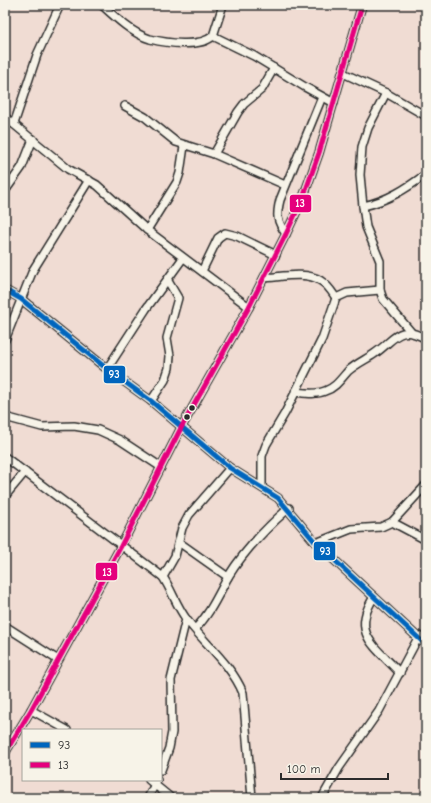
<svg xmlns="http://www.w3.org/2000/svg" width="431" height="803" viewBox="0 0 431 803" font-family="'Comic Neue',sans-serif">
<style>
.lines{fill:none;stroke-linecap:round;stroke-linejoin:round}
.street-casing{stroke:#2b2b2b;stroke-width:10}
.street{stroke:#f7f3e8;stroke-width:7}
.bus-1-casing{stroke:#f7f3e8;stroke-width:8}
.bus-2-casing{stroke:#f7f3e8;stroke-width:8}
.bus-1{stroke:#0065bd;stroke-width:5}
.bus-2{stroke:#e5007d;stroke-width:5}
.bus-dot{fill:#2b2b2b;stroke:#f7f3e8;stroke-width:1.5}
.line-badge{stroke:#f7f3e8;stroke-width:1.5}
.badge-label{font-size:11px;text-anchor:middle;font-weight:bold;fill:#fff}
</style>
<rect width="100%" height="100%" fill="#f0dcd3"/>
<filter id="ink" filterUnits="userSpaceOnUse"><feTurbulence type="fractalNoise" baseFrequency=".025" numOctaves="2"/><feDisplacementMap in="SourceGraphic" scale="8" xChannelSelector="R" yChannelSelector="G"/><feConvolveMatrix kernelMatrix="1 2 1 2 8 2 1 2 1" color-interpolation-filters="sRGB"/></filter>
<g filter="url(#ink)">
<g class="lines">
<!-- street casing -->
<g class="street-casing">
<g id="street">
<path d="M102,5C115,17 133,34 150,39C166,43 200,48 213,36L223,5"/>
<polyline points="213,36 254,56 305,87 334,103"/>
<polyline points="343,73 386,93 426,116"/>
<polyline points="386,93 368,128 362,147 360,175 363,206 366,227 380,261 380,290 383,299 411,332"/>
<polyline points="125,106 145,117 176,142 214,154 285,185"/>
<polyline points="5,117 68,169 97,185 147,230 249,307"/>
<polyline points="14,124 37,55 60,5"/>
<polyline points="214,154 238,112 244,104 262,89 274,68"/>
<polyline points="5,191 22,167 33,139"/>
<path d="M363,206C387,201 406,189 426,174"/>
<polyline points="147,230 177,182 180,173 184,146"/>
<path d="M286,234C277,221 276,216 280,200L322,97"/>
<polyline points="202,271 218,238 225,233 237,236 276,255"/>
<path d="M264,278C282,277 306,271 321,281C328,285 332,292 336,298"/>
<polyline points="5,290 21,299 107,369 151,401 230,468 278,498 316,543 426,645"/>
<polyline points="5,340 33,270 89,180"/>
<polyline points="107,369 146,309 183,258"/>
<path d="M295,392C305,393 316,395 325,391C335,388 341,379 348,371C356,364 365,360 374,354C395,340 398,323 426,339"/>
<polyline points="151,401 165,380 169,368 170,356 167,338 178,298 168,281"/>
<polyline points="5,417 42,427 74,426 98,430 120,440 161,467"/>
<path d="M5,457L163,577C172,591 177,607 187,620C205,644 231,664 243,693L252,798"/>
<polyline points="262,486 262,456 266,445 285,413 322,339 336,298 347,293 380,290"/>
<polyline points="5,496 25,472"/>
<polyline points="392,522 426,540"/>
<polyline points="180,543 228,577"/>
<polyline points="316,543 351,529 381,527 392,522 426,485"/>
<polyline points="163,577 175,556 182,528 189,515 230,468"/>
<path d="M374,597C350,634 376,647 400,673"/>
<polyline points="5,626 58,660"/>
<path d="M195,629C210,614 218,595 228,577C244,551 266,528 289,508"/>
<polyline points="31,710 67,730"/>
<polyline points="5,753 31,710 121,546 181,428 249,307 286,234 303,198 319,153 362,5"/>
<polyline points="161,770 169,748 172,732 171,680 186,619"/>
<polyline points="149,780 171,798"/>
<polyline points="148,798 157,780"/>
<polyline points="322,798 339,768 379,711 419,636"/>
</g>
</g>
<!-- street -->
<use href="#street" class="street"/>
<!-- bus-1 casing -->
<g class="bus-1-casing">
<polyline id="bus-1" points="5,290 21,299 107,369 151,401 230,468 278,498 316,543 426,645"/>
</g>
<!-- bus-2 casing -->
<g class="bus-2-casing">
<polyline id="bus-2" points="5,753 31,710 121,546 181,428 249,307 286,234 303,198 319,153 362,5"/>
</g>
<!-- bus-1 -->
<use href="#bus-1" class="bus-1"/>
<!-- bus-2 -->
<use href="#bus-2" class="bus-2"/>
</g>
</g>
<!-- markers -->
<g class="bus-dot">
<circle cx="192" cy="408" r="3.5"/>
<circle cx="187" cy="417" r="3.5"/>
</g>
<g class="line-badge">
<rect x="289" y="194" width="23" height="19" rx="4" fill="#e5007d"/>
<rect x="103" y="365" width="23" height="19" rx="4" fill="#0065bd"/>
<rect x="313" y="541" width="23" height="20" rx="4" fill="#0065bd"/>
<rect x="95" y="562" width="23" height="19" rx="4" fill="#e5007d"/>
</g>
<g class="badge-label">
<text x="300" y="207">13</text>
<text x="114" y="378">93</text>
<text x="325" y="555">93</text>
<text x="107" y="576">13</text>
</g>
<!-- margin -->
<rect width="431" height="803" fill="none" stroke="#f7f3e8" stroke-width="20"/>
<rect x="10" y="10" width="411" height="783" fill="none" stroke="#2b2b2b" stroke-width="1.5" filter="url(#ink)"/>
<!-- legend -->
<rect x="22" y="729" width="140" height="52" fill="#f7f3e8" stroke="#a5a39c"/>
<rect x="30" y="742" width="20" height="6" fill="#0065bd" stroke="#a5a39c"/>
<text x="58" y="749" font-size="12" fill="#2b2b2b">93</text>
<rect x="30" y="762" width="20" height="6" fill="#e5007d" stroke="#a5a39c"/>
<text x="58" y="769" font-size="12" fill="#2b2b2b">13</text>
<!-- scale -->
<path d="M281 773v6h107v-6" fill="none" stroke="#2b2b2b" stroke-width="2"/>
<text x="287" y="773" font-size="12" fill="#2b2b2b" stroke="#f7f3e8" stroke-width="3" paint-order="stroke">100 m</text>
</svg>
